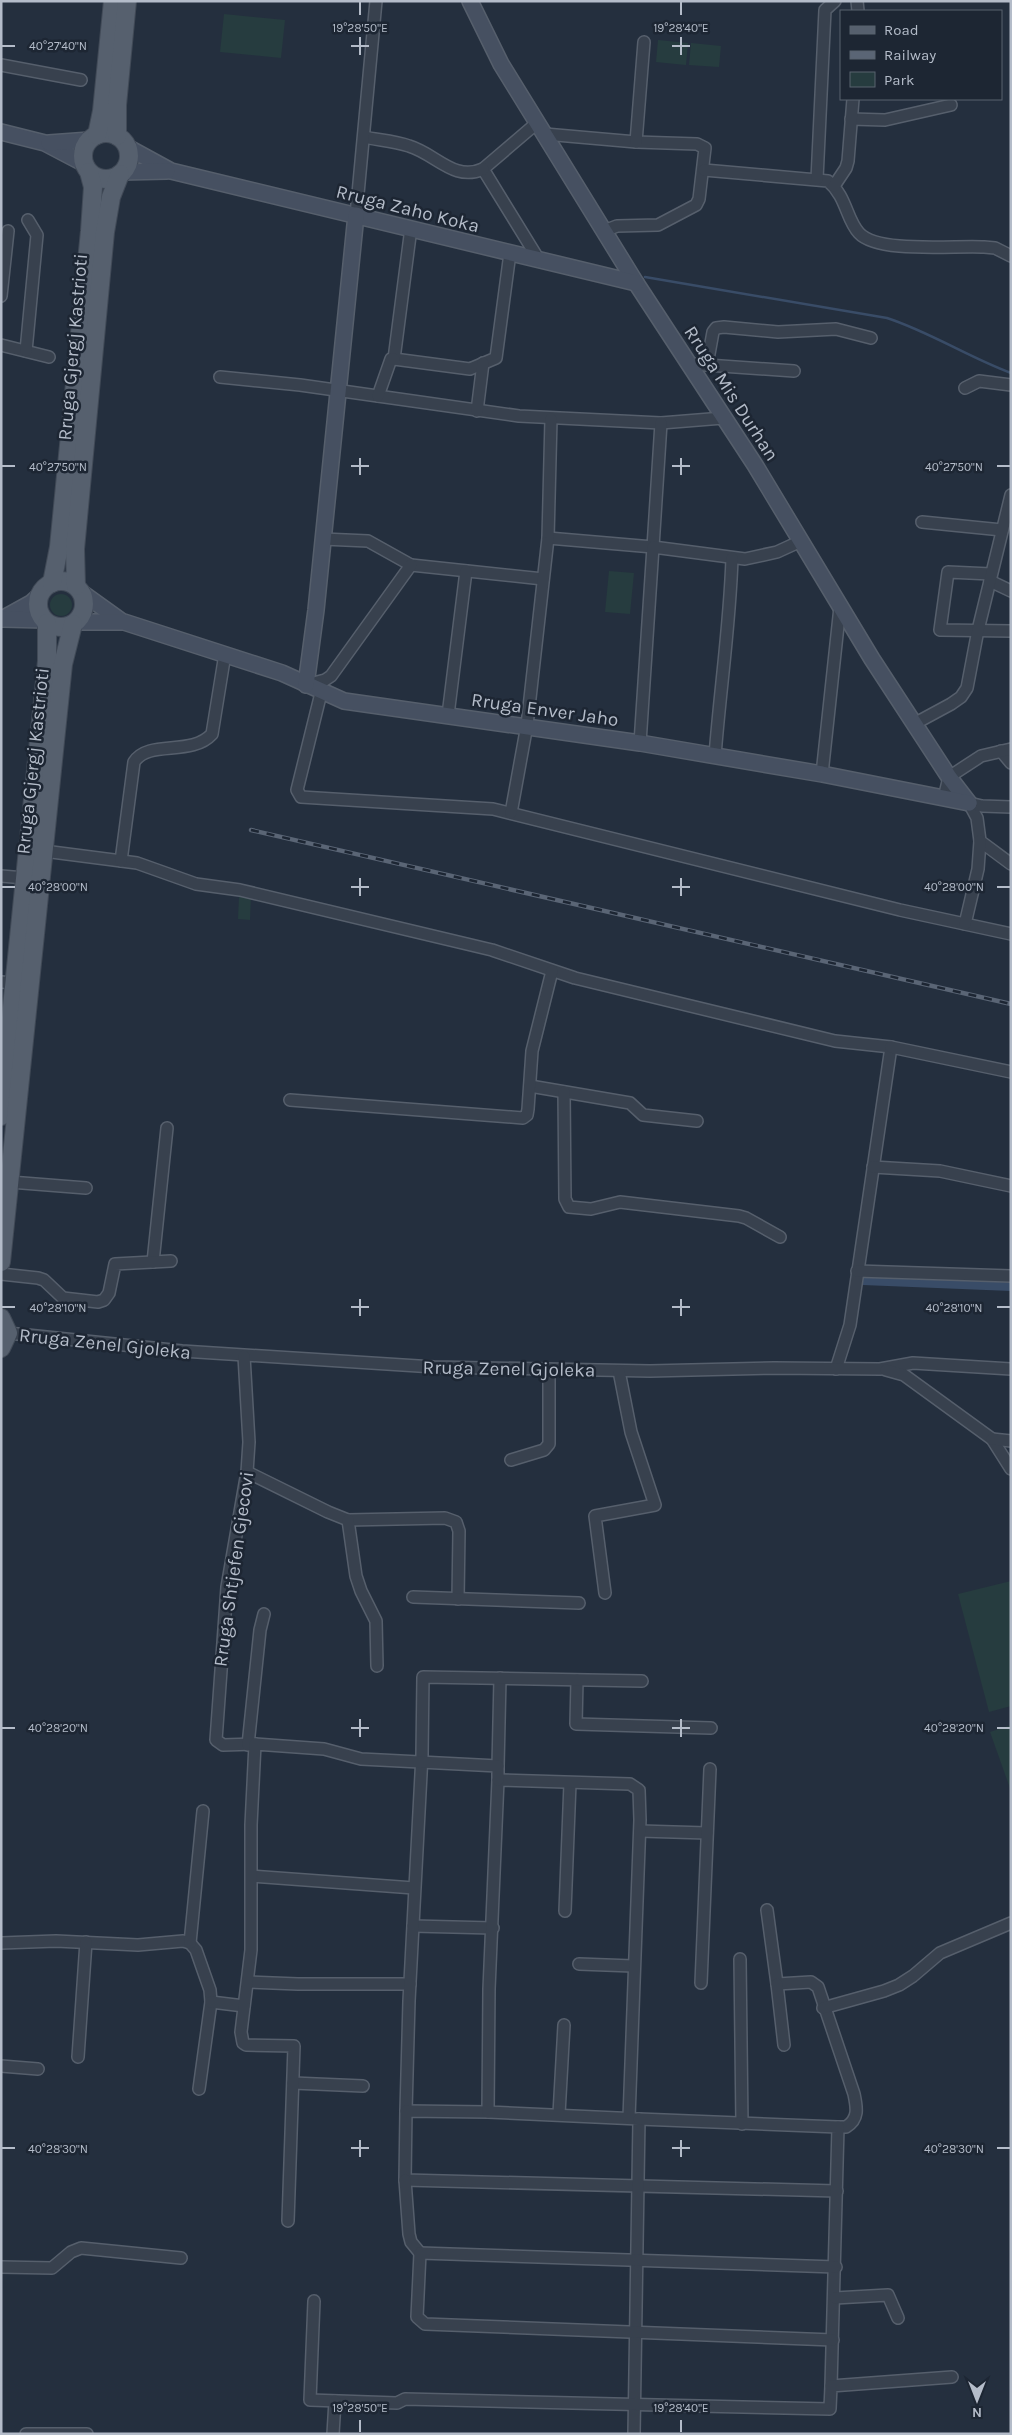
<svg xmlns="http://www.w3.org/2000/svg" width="1012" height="2435" viewBox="0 0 1012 2435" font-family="Karla,sans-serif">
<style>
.green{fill:#263c3f}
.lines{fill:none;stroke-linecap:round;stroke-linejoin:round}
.stream{stroke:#394c67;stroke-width:2.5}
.canal{stroke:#394c67;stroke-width:10}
.street-casing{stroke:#565f6c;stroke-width:14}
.secondary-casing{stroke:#565f6c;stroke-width:18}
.primary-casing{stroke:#414a57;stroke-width:20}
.street{stroke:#38414e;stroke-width:11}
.secondary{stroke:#465061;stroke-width:15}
.primary{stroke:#56606e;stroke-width:18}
.rail-casing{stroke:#5a6575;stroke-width:4.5}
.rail{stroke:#1d2633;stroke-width:2.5;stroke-dasharray:8;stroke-linecap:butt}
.ticks{fill:none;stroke:#b4bcc9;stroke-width:2}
.labels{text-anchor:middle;stroke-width:5;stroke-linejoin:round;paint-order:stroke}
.street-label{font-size:19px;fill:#b4bcc9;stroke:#1d2633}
.ticks-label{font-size:12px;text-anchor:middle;fill:#b4bcc9;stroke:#1d2633;stroke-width:5;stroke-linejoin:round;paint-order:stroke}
</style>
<rect width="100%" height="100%" fill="#242f3e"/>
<!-- green -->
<g class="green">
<polygon points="224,14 285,20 281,58 220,52"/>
<polygon points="658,40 688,43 686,65 656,62"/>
<polygon points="691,43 721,46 719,67 689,65"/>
<polygon points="609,571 634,573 630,614 605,612"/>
<circle cx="61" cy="605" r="11"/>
<polygon points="239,896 251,896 250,920 238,919"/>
<polygon points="1011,1581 1011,1706 989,1712 958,1594"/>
<polygon points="1011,1725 1011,1791 990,1732"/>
</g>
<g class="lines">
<!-- stream -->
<path class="stream" d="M645,277L887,318C930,332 968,357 1011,373"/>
<!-- canal -->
<polyline class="canal" points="863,1280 1011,1286"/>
<!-- street casing -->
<g class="street-casing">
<g id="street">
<polyline points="857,1 858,11"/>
<polyline points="1,65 81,80"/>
<polyline points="851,119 885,120 951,105"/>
<polyline points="538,122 483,169 539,260"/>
<polyline points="545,134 636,142 697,144 705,148 699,199 696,205 658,225 617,226 604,231"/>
<path d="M364,137C378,140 395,141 409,146C436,154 454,182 483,169"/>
<polyline points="636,142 644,42"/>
<path d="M704,170L828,181C847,197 846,219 859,233C878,254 957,245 984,247L995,248L1011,256"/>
<polyline points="817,179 825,10 835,1"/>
<polyline points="834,186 846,168 848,161 853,99"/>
<polyline points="356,215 376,1"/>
<polyline points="411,228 394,359 470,369 496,358 510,253"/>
<polyline points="1,296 8,231"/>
<polyline points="1,345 49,357"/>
<polyline points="26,351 37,235 28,220"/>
<polyline points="689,364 707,365 713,332 716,328 724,327 778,332 836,329 871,338"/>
<polyline points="707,365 794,371"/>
<polyline points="220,377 300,385 519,416 661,423 723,418"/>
<polyline points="965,388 979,381 1011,385"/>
<polyline points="378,396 391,359 394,359"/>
<polyline points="477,411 483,363"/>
<polyline points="922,522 1002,530"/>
<polyline points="548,538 653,547 661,423"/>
<polyline points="323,539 368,541 411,565 543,579"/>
<polyline points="991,574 948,572 940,630 1011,631"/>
<polyline points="990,581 1011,591"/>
<polyline points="306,685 325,680 331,676 411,565"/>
<polyline points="321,693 297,790 301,797 493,809 900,910 1011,934"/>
<polyline points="448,715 466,571"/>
<polyline points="914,724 951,704 961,697 967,688 978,630 1011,495"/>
<polyline points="640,743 653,547 745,559 777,552 801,541"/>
<polyline points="1001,751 1011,763"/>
<path d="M715,756C720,690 730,624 732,558"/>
<polyline points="822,774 840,607"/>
<polyline points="944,798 949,777 981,756 1011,749"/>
<polyline points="969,803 977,818 980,841 1011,864"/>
<polyline points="969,803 982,806 1011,807"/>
<polyline points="511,813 527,725 548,538 551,419"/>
<polyline points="44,851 137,863 196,884 240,890 492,950 575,978 835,1041 891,1047 850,1325 836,1369"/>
<path d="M121,861L134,762C149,739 191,757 212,734L225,654"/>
<polyline points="1,876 25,878"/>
<polyline points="965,924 978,869 980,841"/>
<polyline points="1,982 15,983"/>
<polyline points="891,1047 1011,1072"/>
<polyline points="530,1086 630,1103 643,1115 697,1121"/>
<polyline points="564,1092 565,1199 569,1207 591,1209 620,1202 739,1216 746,1218 780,1237"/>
<polyline points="290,1100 523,1118 527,1115 528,1109 532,1051 552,971"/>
<polyline points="873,1167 940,1171 1011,1186"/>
<polyline points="10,1182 86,1188"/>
<polyline points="153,1262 167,1128"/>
<polyline points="857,1271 1011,1276"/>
<polyline points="1,1274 38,1278 44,1280 63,1298 98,1302 104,1300 109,1293 115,1264 171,1261"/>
<polyline points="8,1333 182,1351 434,1367 650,1371 774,1368 880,1369 913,1363 1011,1369"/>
<polyline points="244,1356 249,1442 247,1472 227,1587 216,1740 223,1745 255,1744"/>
<polyline points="886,1370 904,1375 992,1439 1011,1469"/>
<polyline points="992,1439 1011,1441"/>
<polyline points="511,1460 544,1450 549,1444 549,1370"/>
<polyline points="247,1472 328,1512 348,1520 445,1518 456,1522 459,1531 458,1599"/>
<polyline points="348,1520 356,1576 361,1591 376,1621 377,1666"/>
<polyline points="605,1593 595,1516 655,1505 631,1432 619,1371"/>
<polyline points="413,1597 579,1603"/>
<polyline points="577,1680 576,1724 711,1728"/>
<polyline points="248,1745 260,1630 264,1614"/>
<polyline points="498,1766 500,1678"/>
<polyline points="640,1831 707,1833"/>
<polyline points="252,1876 414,1888"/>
<path d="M767,1910L777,1984L811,1982L818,1987L854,2094C857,2108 859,2119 846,2127H838"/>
<polyline points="565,1911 570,1783"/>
<polyline points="413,1926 493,1928"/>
<polyline points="1,1943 56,1941 138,1945 183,1941 190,1943 196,1950 210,1990 211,2002 199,2089"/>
<polyline points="190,1943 203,1811"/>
<polyline points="740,1959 742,2124"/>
<polyline points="579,1964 633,1966"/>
<polyline points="248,1982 298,1984 410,1984"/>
<polyline points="701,1983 710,1769"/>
<polyline points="777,1984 784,2045"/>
<polyline points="211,2002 244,2006"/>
<polyline points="823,2008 884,1991 899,1985 913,1976 940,1953 1011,1923"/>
<polyline points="78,2057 86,1942"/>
<polyline points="1,2066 38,2069"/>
<polyline points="293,2083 363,2086"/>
<polyline points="406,2111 409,2001 422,1755 423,1677 642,1681"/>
<polyline points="488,2112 406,2111 405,2180 837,2191"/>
<polyline points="559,2114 564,2025"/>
<polyline points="629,2118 640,1820 639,1790 630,1784 498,1780 489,1989 488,2112 639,2119 634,2434"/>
<polyline points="639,2119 838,2127 831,2386"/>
<polyline points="405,2180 409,2234 411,2242 420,2253"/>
<polyline points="288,2221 294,2046 246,2045 243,2043 241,2032 251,1950 251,1825 255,1744 324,1749 361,1759 498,1766 498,1780"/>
<polyline points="1,2267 52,2268 71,2252 81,2248 181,2258"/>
<polyline points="835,2298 888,2295 898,2318"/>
<polyline points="314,2301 310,2400 397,2403 405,2399 830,2409 831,2386 952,2377"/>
<polyline points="833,2340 425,2324 417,2317 420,2253 836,2267"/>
<polyline points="26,2434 87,2434"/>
<polyline points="333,2434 335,2401"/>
</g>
</g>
<!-- secondary casing -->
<g class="secondary-casing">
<g id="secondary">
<polyline points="470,1 501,64 636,283 755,465 872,659 949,777 969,803"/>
<polyline points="1,132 45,143 85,164"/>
<polyline points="49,143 90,140"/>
<polyline points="127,147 171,171 636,283"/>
<polyline points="122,172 167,171"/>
<polyline points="81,592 120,620"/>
<polyline points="2,619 31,603 40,595"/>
<polyline points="3,619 44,620"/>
<polyline points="76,622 124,622 282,673 344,701 640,743 822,774 969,803"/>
<polyline points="306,685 316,610 356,215"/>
</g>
</g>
<!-- primary casing -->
<g class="primary-casing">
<g id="primary">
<circle cx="106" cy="156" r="23"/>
<polyline points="97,135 102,111 113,1"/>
<polyline points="117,136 117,105 127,1"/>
<circle cx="61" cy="604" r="23"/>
<polyline points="52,583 59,547 90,231 93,187 89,172"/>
<polyline points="76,586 75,549 105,232 111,197 120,174"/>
<polyline points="1,1116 47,661 47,623"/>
<polyline points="1,1262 63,664 73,624"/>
<polyline points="1,1318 8,1333 1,1348"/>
</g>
</g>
<!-- street -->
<use href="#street" class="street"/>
<!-- secondary -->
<use href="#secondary" class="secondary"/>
<!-- primary -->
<use href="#primary" class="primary"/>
<!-- rail casing -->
<g class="rail-casing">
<polyline id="rail" points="251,830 1011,1004"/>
</g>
<!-- rail -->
<use href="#rail" class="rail"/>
</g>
<!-- ticks -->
<path class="ticks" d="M360,2V15M681,2V15M360,37V55M681,37V55M2,46H15M351,46H369M672,46H690M360,458V475M681,458V475M2,466H15M351,466H369M672,466H690M997,466H1010M360,878V896M681,878V896M2,887H15M351,887H369M672,887H690M997,887H1010M360,1299V1316M681,1299V1316M2,1307H15M351,1307H369M672,1307H690M997,1307H1010M360,1719V1737M681,1719V1737M2,1728H15M351,1728H369M672,1728H690M997,1728H1010M360,2140V2157M681,2140V2157M2,2148H15M351,2148H369M672,2148H690M997,2148H1010M360,2420V2432M681,2420V2432"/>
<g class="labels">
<!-- street labels -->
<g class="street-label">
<text transform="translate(408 208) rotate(14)" y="7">Rruga Zaho Koka</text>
<text transform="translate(72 347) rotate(-85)" y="7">Rruga Gjergj Kastrioti</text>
<text transform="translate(732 393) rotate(57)" y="7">Rruga Mis Durhan</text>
<text transform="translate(545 709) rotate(8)" y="7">Rruga Enver Jaho</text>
<text transform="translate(32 761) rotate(-84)" y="7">Rruga Gjergj Kastrioti</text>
<text transform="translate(105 1343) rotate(6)" y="7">Rruga Zenel Gjoleka</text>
<text transform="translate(509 1368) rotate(1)" y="7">Rruga Zenel Gjoleka</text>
<text transform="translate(233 1569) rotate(-82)" y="7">Rruga Shtjefen Gjecovi</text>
</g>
</g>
<g class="ticks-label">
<text x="360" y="32">19°28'50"E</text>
<text x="681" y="32">19°28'40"E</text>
<text x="58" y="50">40°27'40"N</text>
<text x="954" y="471">40°27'50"N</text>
<text x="58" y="471">40°27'50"N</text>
<text x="58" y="891">40°28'00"N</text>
<text x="954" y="891">40°28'00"N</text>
<text x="954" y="1312">40°28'10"N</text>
<text x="58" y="1312">40°28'10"N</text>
<text x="58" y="1732">40°28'20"N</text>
<text x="954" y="1732">40°28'20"N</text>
<text x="58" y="2153">40°28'30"N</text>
<text x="954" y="2153">40°28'30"N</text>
<text x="360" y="2412">19°28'50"E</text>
<text x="681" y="2412">19°28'40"E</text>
</g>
<!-- border -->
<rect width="1012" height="2435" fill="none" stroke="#b4bcc9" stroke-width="5"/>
<!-- legend -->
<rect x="840" y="10" width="162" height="90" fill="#1d2633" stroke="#59626f"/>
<rect x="850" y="26" width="25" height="8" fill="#56606e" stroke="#59626f"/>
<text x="884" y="35" font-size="15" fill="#b4bcc9">Road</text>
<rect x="850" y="51" width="25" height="8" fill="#5a6575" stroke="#59626f"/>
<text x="884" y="60" font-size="15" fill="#b4bcc9">Railway</text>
<rect x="850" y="72" width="25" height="15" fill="#263c3f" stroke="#59626f"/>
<text x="884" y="85" font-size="15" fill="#b4bcc9">Park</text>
<!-- north arrow -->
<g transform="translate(977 2400) rotate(180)" stroke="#1d2633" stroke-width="4" paint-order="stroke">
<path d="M0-4L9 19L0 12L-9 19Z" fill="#b4bcc9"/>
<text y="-8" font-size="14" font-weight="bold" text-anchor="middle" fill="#b4bcc9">N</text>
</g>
</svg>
